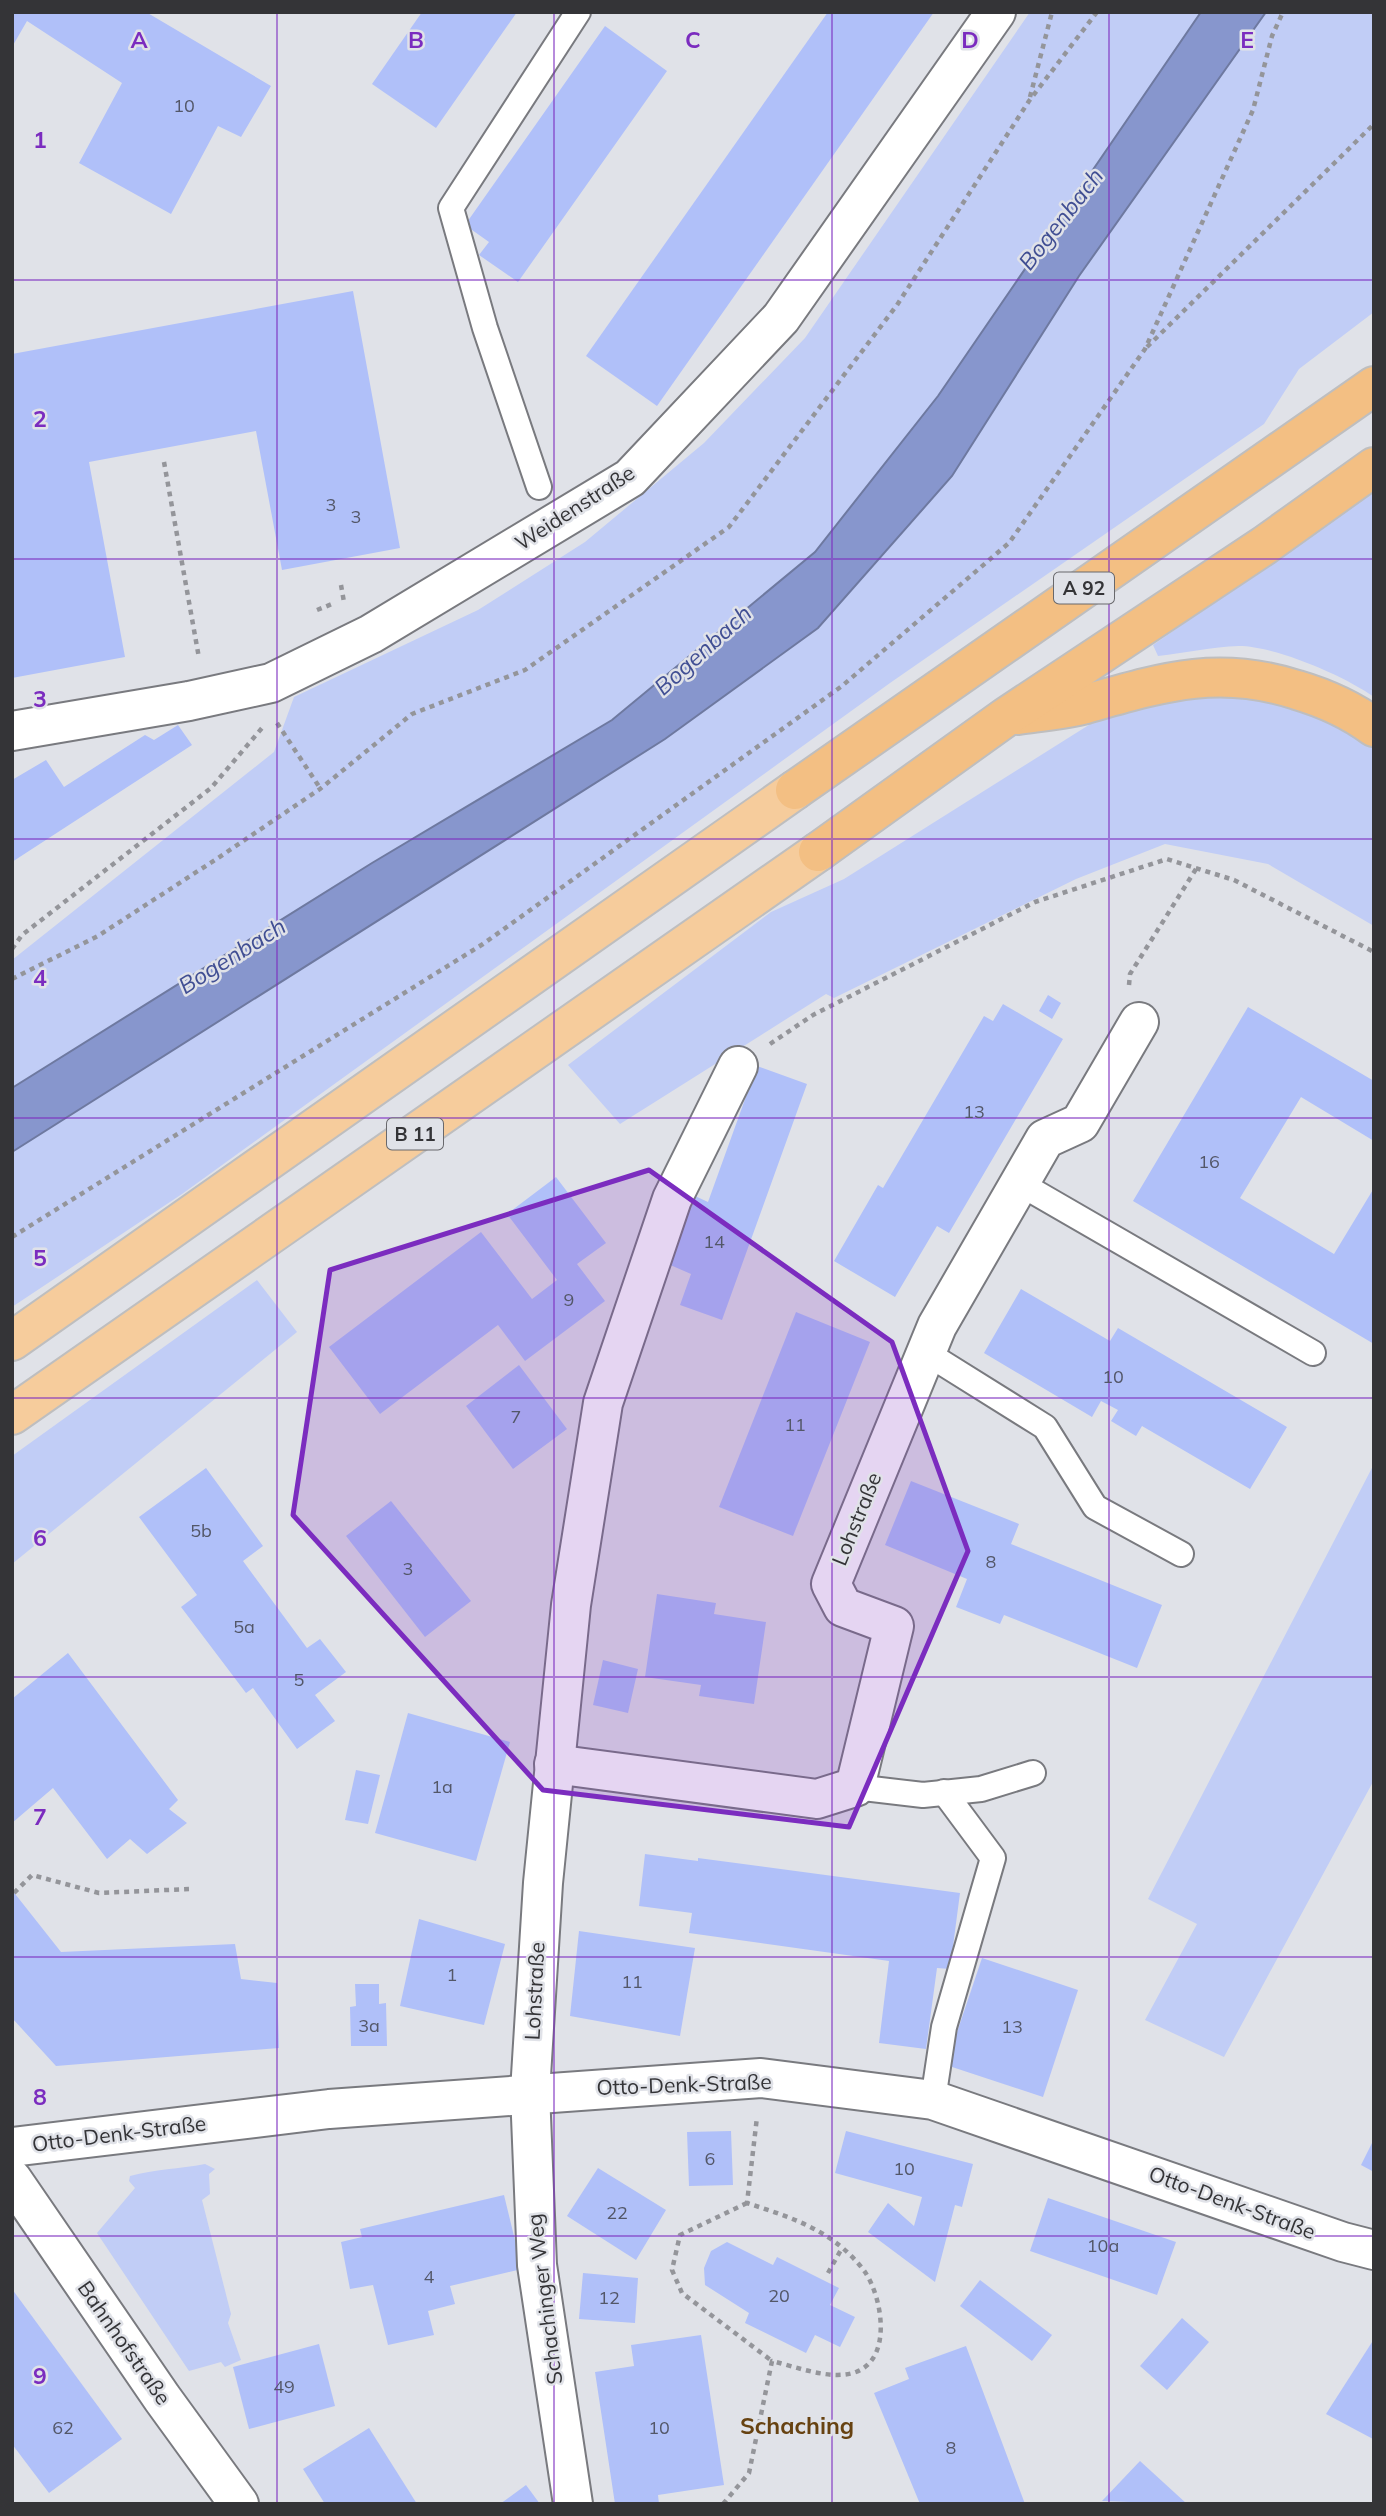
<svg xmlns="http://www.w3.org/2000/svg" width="1386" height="2516" viewBox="0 0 1386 2516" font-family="Mulish,sans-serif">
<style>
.green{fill:#c1cdf6}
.water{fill:#8796cd;stroke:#6e79a0;stroke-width:2}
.building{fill:#b0c0f9}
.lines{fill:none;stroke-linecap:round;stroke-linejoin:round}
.service-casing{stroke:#797a7f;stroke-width:28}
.minor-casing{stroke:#797a7f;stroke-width:42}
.tertiary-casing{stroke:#797a7f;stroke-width:42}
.trunk-casing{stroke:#bebebf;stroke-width:42}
.motorway-casing{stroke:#bebebf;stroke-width:42}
.path{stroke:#94959a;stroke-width:4.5;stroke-dasharray:5 5;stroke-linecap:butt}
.service{stroke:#fff;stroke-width:24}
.minor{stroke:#fff;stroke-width:38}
.tertiary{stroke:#fff;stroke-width:38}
.trunk{stroke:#f6cc9c;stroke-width:38}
.motorway{stroke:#f3bf83;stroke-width:38}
.marked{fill:#7b2cbf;fill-opacity:0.2;stroke:#7b2cbf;stroke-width:5;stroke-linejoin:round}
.grid{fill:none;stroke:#7b2cbf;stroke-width:2;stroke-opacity:0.55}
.labels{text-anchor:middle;stroke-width:5;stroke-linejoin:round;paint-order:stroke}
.number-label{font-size:18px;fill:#535768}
.shield{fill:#e0e2e8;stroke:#68686c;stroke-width:2}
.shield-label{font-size:19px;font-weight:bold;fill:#343437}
.street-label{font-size:21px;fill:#343437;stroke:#e0e2e8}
.water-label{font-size:23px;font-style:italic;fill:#404e93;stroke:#e0e2e8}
.neighbourhood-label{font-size:23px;font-weight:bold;fill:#674211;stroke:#e0e2e8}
.grid-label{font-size:23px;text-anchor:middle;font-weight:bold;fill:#7b2cbf;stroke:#e0e2e8;stroke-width:5;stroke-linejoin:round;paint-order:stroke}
</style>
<rect width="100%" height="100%" fill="#e0e2e8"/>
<!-- green -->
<g class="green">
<polygon points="1030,12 1201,12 938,396 815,552 612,720 372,863 12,1088 12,960 274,752 294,697 478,610 585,542 704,443 805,338"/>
<polygon points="1266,12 1374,12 1374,312 1299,369 1264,424 890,683 182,1194 12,1307 12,1152 665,739 818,628 952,476 1079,276"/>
<path d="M1374,491V697C1345,676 1275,646 1239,646C1212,647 1185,653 1158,656L1153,645Z"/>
<polygon points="1235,686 1305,704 1374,744 1374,926 1268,864 1165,844 1076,879 834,998 826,994 620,1124 568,1065 771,912 844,879 1092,723 1160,694"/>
<polygon points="257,1280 297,1332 12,1564 12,1456"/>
<polygon points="1374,1464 1374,1780 1224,2057 1145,2020 1197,1924 1148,1899"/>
<path d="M205,2164L215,2169L209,2174L210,2194L202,2200L231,2314L228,2323L241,2360L225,2367L221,2362L189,2371L97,2233L135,2188L129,2181L130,2176C155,2169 179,2169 205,2164Z"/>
</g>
<!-- water -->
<polygon class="water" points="1201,12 1266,12 1079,276 952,476 818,628 665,739 12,1152 12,1088 372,863 612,720 815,552 938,396"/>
<!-- building -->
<g class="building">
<polygon points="12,12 146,12 271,86 241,137 218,126 171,214 79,163 122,83 27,21 12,47"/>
<polygon points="422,12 517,12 436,128 372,84"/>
<polygon points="828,12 934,12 657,406 586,356"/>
<polygon points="605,26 667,71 518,282 479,255 489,242 465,225"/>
<polygon points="353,291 400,548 282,570 256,431 89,462 125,657 12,678 12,354"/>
<polygon points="178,725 192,745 12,862 12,780 46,760 64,787 145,735 154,740"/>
<polygon points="1048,995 1061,1003 1052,1019 1039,1011"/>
<polygon points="1003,1004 1063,1039 949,1233 937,1226 895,1297 834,1261 878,1185 883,1188 984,1016 993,1021"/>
<polygon points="1248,1007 1374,1081 1374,1141 1301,1097 1240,1198 1334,1254 1374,1188 1374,1344 1133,1201"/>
<polygon points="757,1066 807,1084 722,1320 680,1305 691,1274 668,1264 695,1196 708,1202"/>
<polygon points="556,1177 606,1243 577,1264 605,1301 525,1361 498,1325 380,1414 329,1347 481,1232 532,1299 557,1280 507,1214"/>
<polygon points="1021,1289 1110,1341 1118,1328 1287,1427 1250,1489 1142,1426 1136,1436 1111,1421 1118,1410 1101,1401 1092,1417 984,1353"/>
<polygon points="796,1312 870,1342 793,1536 719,1507"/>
<polygon points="519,1365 567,1429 513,1469 466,1406"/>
<polygon points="206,1468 263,1546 243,1561 307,1648 320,1639 346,1672 315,1695 335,1721 297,1749 253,1688 246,1693 181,1607 197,1595 139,1517"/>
<polygon points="911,1481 1019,1524 1011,1544 1162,1605 1137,1668 1004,1615 1000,1624 956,1607 967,1579 885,1545"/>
<polygon points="391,1501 471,1601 425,1637 346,1536"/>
<polygon points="657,1594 716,1603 714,1614 766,1622 754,1704 699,1696 701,1685 645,1677"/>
<polygon points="68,1653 178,1800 169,1809 187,1823 147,1854 130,1839 107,1859 53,1788 12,1823 12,1699"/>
<polygon points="603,1660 638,1669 628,1713 593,1705"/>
<polygon points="408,1713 510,1742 476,1861 375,1833"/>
<polygon points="356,1770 380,1775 368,1824 345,1820"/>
<polygon points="645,1854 698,1861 698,1858 960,1893 950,1969 937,1968 926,2049 879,2043 889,1961 689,1933 692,1913 639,1906"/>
<polygon points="12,1890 61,1952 235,1944 241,1979 277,1983 279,2048 56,2066 12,2018"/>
<polygon points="419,1919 505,1944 484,2025 400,2006"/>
<polygon points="579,1931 695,1948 680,2036 570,2016"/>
<polygon points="982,1958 1078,1990 1043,2097 946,2065"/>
<polygon points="355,1984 379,1984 379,2004 386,2003 387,2046 351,2046 350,2007 356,2006"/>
<polygon points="731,2131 733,2185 689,2186 687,2132"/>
<polygon points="846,2131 973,2164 962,2207 955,2205 935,2282 868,2232 888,2203 914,2226 922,2197 835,2173"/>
<polygon points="1374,2139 1374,2172 1361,2165"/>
<polygon points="598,2168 666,2210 636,2260 567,2216"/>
<polygon points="504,2195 522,2269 450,2286 455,2304 428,2311 434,2335 388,2345 373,2285 350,2289 341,2242 362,2237 360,2229"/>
<polygon points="1048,2198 1176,2242 1157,2295 1030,2251"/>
<polygon points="727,2242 773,2265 777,2257 839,2288 830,2305 855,2317 840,2347 815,2335 806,2353 745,2323 749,2313 705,2285 704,2268 711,2251"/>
<polygon points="583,2273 638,2278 635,2323 579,2319"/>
<polygon points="980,2280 1052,2335 1032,2361 960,2306"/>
<polygon points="12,2289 122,2439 49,2493 12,2444"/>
<polygon points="1182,2318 1209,2342 1167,2390 1140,2366"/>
<polygon points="701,2335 724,2485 658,2495 659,2504 615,2504 595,2372 634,2366 631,2345"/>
<polygon points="1374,2339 1374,2437 1373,2439 1326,2414"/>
<polygon points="319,2344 335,2406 249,2429 233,2367"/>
<polygon points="966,2346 1025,2504 920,2504 874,2393 909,2379 905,2368"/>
<polygon points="369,2428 417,2504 325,2504 303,2469"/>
<polygon points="1140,2461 1187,2504 1102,2501"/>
<polygon points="526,2485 540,2504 500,2504"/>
</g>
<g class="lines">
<!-- service casing -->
<g class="service-casing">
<g id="service">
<polyline points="539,487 485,328 451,208 578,12"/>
<polyline points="1019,1183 1313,1353"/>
<polyline points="925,1352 1045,1427 1095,1507 1181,1554"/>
<polyline points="855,1787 923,1795 981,1789 1033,1773"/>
<polyline points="933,2100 944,2027 993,1858 944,1792"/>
</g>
</g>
<!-- minor casing -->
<g class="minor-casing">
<g id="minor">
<polyline points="12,731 189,701 271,683 371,634 630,478 781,318 996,12"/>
<polyline points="554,1764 817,1799 855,1787 894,1626 843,1607 831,1584 937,1326 1045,1139 1080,1123 1139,1022"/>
<polyline points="12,2179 162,2398 239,2504"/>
<polyline points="573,2504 537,2265 530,2092 543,1883 571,1605 603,1403 672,1199 738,1066"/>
</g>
</g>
<!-- tertiary casing -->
<g class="tertiary-casing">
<polyline id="tertiary" points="12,2147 329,2109 761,2078 933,2100 1343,2242 1374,2250"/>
</g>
<!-- trunk casing -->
<g class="trunk-casing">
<g id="trunk">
<polyline points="12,1341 795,790"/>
<polyline points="12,1415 818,852"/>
</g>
</g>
<!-- motorway casing -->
<g class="motorway-casing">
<g id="motorway">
<path d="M1018,715C1039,712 1061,710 1082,705C1160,683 1217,664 1297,690C1324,698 1351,710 1374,727"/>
<polyline points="795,790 1374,386"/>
<polyline points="818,852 1006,717 1265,545 1374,467"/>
</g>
</g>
<!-- path -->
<g class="path">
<polyline points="1030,97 1052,12"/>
<polyline points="1147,347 1374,124"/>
<polyline points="164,462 199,658"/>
<polyline points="341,585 344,602"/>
<polyline points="317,610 332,604"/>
<polyline points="277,723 320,788"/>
<polyline points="12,949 22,935 211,788 262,728"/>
<polyline points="12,979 98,936 218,858 320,789 412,714 525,670 729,527 897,305 1029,101 1097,12"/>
<polyline points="1129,985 1130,974 1196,869"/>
<polyline points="770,1044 813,1015 1035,902 1167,859 1234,880 1374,952"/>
<polyline points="12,1237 483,944 842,686 1009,543 1145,349 1253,110 1272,36 1283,12"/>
<polyline points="14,1893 32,1875 99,1893 189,1889"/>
<polyline points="37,2092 43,2104"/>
<polyline points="747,2203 680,2235 672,2270 682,2293 772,2361"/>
<polyline points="828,2273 842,2248"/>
<path d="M723,2504L749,2473L772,2361C797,2367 831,2381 856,2372C893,2358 882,2297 865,2272C858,2262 845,2249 835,2242C808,2222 777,2213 747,2203L757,2117"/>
</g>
<!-- service -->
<use href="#service" class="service"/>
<!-- minor -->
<use href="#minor" class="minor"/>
<!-- tertiary -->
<use href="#tertiary" class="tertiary"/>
<!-- trunk -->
<use href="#trunk" class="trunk"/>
<!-- motorway -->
<use href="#motorway" class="motorway"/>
</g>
<!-- marked area -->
<path class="marked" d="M649,1170L892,1342L968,1551L849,1827L543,1790L293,1515L330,1270Z"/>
<!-- grid -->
<path class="grid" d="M277,12V2504M554,12V2504M832,12V2504M1109,12V2504M12,280H1374M12,559H1374M12,839H1374M12,1118H1374M12,1398H1374M12,1677H1374M12,1957H1374M12,2236H1374"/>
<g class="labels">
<!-- number labels -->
<g class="number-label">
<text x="184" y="112">10</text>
<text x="331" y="511">3</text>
<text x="356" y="523">3</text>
<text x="974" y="1118">13</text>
<text x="1209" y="1168">16</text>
<text x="714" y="1248">14</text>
<text x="569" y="1306">9</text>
<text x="1113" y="1383">10</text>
<text x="516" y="1423">7</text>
<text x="795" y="1431">11</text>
<text x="201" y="1537">5b</text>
<text x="991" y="1568">8</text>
<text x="408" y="1575">3</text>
<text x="244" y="1633">5a</text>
<text x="299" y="1686">5</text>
<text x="442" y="1793">1a</text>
<text x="452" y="1981">1</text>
<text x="632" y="1988">11</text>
<text x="369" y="2032">3a</text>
<text x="1012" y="2033">13</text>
<text x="710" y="2165">6</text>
<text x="904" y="2175">10</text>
<text x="617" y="2219">22</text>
<text x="1103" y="2252">10a</text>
<text x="429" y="2283">4</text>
<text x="779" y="2302">20</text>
<text x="609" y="2304">12</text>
<text x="284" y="2393">49</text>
<text x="63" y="2434">62</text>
<text x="659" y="2434">10</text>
<text x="951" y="2454">8</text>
</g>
<!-- shield labels -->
<g class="shield">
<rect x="1054" y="572.5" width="60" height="31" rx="5"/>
<rect x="387" y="1118.5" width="56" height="31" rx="5"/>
</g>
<g class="shield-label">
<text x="1084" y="595">A 92</text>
<text x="415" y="1141">B 11</text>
</g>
<!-- street labels -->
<g class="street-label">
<text transform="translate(575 508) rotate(-33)" y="7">Weidenstraße</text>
<text transform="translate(857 1519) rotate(-68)" y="7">Lohstraße</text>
<text transform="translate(535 1991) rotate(-87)" y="7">Lohstraße</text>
<text transform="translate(684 2085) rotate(-2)" y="7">Otto-Denk-Straße</text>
<text transform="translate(119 2134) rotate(-7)" y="7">Otto-Denk-Straße</text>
<text transform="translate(1232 2203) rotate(20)" y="7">Otto-Denk-Straße</text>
<text transform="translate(545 2299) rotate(-97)" y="7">Schachinger Weg</text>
<text transform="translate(124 2343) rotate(55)" y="7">Bahnhofstraße</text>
</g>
<!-- water labels -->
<g class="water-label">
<text transform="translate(1061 219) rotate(-52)" y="8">Bogenbach</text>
<text transform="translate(703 650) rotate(-42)" y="8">Bogenbach</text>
<text transform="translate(232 956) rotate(-32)" y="8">Bogenbach</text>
</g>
<!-- neighbourhood labels -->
<g class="neighbourhood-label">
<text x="797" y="2434">Schaching</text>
</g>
</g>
<g class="grid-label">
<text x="139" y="48">A</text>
<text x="416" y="48">B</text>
<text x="693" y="48">C</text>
<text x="970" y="48">D</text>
<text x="1247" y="48">E</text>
<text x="40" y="148">1</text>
<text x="40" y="427">2</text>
<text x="40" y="707">3</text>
<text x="40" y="986">4</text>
<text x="40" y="1266">5</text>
<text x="40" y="1546">6</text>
<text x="40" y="1825">7</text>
<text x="40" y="2105">8</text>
<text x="40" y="2384">9</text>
</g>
<!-- border -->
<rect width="1386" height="2516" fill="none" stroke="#343437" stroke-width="28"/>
</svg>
